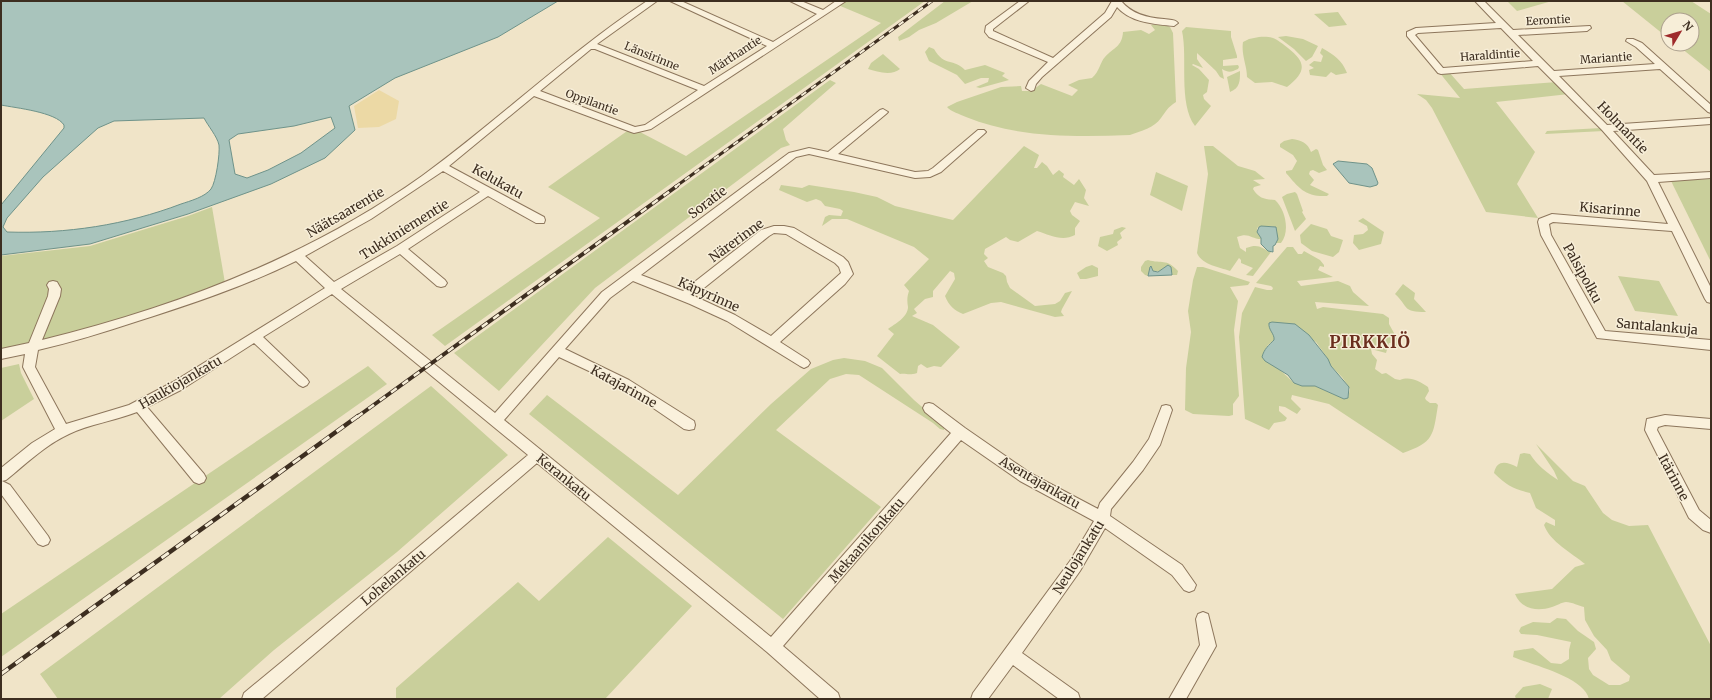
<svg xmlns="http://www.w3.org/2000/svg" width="1712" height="700" viewBox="0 0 1712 700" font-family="Merriweather,serif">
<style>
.green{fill:#c9cf9b;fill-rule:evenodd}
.sand{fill:#ecd9a5}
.water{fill:#a9c4bc;stroke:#6f938a;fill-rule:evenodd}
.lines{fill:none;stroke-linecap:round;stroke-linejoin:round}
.minor-casing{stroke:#8d765c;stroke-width:2}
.minor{fill:#faf1dc;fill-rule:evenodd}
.rail-far2-casing{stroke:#3d2e20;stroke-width:3}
.rail-far1-casing{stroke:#3d2e20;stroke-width:4}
.rail-casing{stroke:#3d2e20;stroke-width:4.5}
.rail-far2{stroke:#f7eed8;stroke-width:2;stroke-dasharray:6;stroke-linecap:butt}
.rail-far1{stroke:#f7eed8;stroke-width:2.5;stroke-dasharray:7;stroke-linecap:butt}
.rail{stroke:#f7eed8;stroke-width:3;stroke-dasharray:9;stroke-linecap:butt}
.labels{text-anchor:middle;stroke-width:3;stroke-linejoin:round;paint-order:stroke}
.far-street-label{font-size:11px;fill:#3d2e20;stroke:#f7eed8}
.street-label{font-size:13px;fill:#3d2e20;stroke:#f7eed8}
.district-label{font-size:17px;font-weight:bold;letter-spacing:1px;fill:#6b2e1e;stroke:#f7eed8}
</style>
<rect width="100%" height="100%" fill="#f0e4c8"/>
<!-- green -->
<g class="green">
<polygon points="844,1 925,1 445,346 432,335 600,218 548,187 630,129 638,131 686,156 881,23 838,5"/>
<polygon points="945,1 973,1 936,23 919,30 909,37 899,41 898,37"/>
<polygon points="1507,1 1552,1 1517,11"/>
<polygon points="1622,1 1691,1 1711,14 1711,72 1676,44 1692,44 1692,20 1668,20 1668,38"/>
<polygon points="1338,12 1347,25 1329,27 1314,14"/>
<path d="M1162,23L1170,27L1173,33L1176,102C1167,108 1167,110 1161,118C1154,128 1141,131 1130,135C1075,137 1018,138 966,117C960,114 951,112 947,107L957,102L1001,87L1021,86L1022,91H1031L1041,84L1072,96L1078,90L1068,85L1079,80L1092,78C1100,71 1100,62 1105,57C1114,47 1122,47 1123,32L1141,30L1149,34L1155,30L1151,25Z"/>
<path d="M1186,27L1231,31V37L1237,56V58L1223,60V66L1238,65L1239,67L1238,69C1231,72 1229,73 1222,69L1224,79L1220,77L1216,71L1197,53V59L1203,68L1193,64L1192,65L1199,69L1209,80L1207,92L1203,95L1204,99L1211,106L1195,126C1178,103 1188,58 1182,31Z"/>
<polygon points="1286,36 1303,39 1318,46 1312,57 1306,61 1294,49 1278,37"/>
<path d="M1259,37C1274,36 1276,39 1288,48C1307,63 1306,72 1287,87L1272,82L1255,83L1247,77C1247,65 1241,55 1243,42L1249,39Z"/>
<path d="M929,47L934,49C944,67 954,58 965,70L985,65L1005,73L1002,76L1009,80L980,88L976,87L988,82L989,78H981L965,84L957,75L929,61L925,52Z"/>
<path d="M1322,48C1334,55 1342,60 1347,73L1336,75L1331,72L1326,77L1310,75L1309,70L1314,68L1309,65L1314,61L1321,62L1323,56L1320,53Z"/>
<path d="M883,54L900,69C892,76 877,72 868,69L871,63Z"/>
<path d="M1240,71C1240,81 1240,88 1230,92L1227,77Z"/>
<polygon points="1448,71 1464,89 1557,82 1569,94 1496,102 1535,152 1517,184 1538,218 1486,212 1432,108 1426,100 1417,94 1460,98 1439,72"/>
<polygon points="830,80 836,83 783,129 786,140 790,145 781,148 595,288 499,391 454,353"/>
<polygon points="1601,128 1604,131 1545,134 1547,131"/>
<path d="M1292,139C1301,140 1308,143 1311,152L1316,149L1318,150L1323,165L1327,170L1319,173L1313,170L1310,171L1309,174L1314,180L1310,185L1329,194L1327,196C1305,197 1299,188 1286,173V171L1292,170L1297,161L1293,155L1280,147V144L1284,141Z"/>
<path d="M1024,146L1039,155L1034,168H1037L1042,162L1047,166L1053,175L1059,170L1064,174L1063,177L1074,185L1079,179L1086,190L1084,198L1089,206L1075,202L1070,211L1072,215L1080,221L1075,228V235C1062,242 1050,235 1037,231L1018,242L1010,240L1006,237L985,249L984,254L988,258L984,261L988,267L1003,273L1006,276L1007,282L1010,288L1035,306L1055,304L1060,301L1065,293L1072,291L1062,309L1061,312L1064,316L1055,317L1001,302L991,303L963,314C954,310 949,306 945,296L955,279L954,273L950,271L933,291V297L925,299L914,309L917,313L912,316L933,325L960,347L941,367L934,366L927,368L921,364L918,366L917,373C908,376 907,373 900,374L877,356L894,334L888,329C895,324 908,317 908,307C907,301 907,297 909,291L904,285L929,259L914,247L847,219H832L822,226L825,217L829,215L841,216L843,211L840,209L825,206L821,201L816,199L807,202L779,190L781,185L802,188L809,185L854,192L877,197L895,206L953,220Z"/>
<path d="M1204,146H1213L1238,166L1255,171L1265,179L1253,180L1261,185L1254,187L1253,189C1259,199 1265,199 1275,200C1286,210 1290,232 1281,243H1276L1277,230L1272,226L1258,227L1257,229L1261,239C1251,239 1249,232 1237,237L1240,248L1246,252V248C1259,243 1261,248 1271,252L1253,276L1246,275L1253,268L1241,263V260L1239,258L1230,271C1219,267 1202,265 1197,253L1208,174Z"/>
<polygon points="1156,172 1188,186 1182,211 1150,195"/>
<polygon points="1711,179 1711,262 1671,181"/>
<polygon points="1295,192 1297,194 1303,211 1302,212 1306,219 1295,231 1282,197 1287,194"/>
<polygon points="212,207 225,283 115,322 1,351 1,256 90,246 188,216"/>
<polygon points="1363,218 1384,232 1381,244 1359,250 1353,243 1354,235 1363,234 1368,230 1367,226 1358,221"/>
<polygon points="1311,224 1327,229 1331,236 1343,240 1339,252 1333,257 1312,251 1301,243 1300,235"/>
<polygon points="1122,227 1126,228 1120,233 1122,238 1117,242 1118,245 1107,251 1098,246 1100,237 1113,234 1114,230"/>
<path d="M1287,247H1293L1298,254H1302L1304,251L1320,260L1324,265V267L1320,266L1318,270L1333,277L1297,281L1301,286L1338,281L1350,286L1353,292L1369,306L1315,302L1317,309L1323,307L1383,314L1389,318V324L1400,344L1399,348L1393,343H1389L1386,353L1371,349L1372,354L1377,360L1375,369L1382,374L1386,373L1395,379L1400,380C1410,376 1419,381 1428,387L1429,391L1425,398L1426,400L1430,403H1436L1438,405C1433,436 1434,442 1403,453L1329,404L1292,395L1291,399L1301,409L1297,414L1285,407L1279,406V411L1287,418L1285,421L1274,423L1269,430L1245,419L1239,337L1242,313L1255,287L1267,290H1272L1273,288L1271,286L1256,283ZM1278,322L1316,342L1328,359L1331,366L1342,377L1350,389L1348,398L1344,399L1315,386L1311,385L1306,386L1294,383L1263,354L1268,345L1274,340Z"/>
<path d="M1148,260C1162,264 1166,258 1178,271L1177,275H1172V272L1165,267L1160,271H1153L1151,266L1148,276L1145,275L1141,271V267L1145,261Z"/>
<polygon points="1092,265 1098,268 1098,276 1086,279 1080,279 1077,273 1086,267"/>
<polygon points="1197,267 1203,267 1250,282 1248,285 1230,287 1238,301 1234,330 1239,396 1233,404 1233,415 1229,416 1193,414 1185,410 1186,368 1191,332 1188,311 1193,280"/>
<polygon points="1618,276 1659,281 1678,316 1635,311"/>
<path d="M1403,284L1415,293L1414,299L1426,312C1402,312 1409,307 1395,294Z"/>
<polygon points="844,358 865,361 882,368 914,400 944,426 944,430 940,429 933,423 859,375 846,374 830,379 776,430 881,507 783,619 529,414 547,395 678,495 771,404 811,369 833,360"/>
<polygon points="19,364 21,373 34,399 1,421 1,368"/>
<polygon points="368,366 387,384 1,657 1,614"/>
<polygon points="431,386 508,455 397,552 274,650 219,699 58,699 40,674"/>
<path d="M1536,444L1573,481L1585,486L1603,513L1612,520L1629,526L1648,525L1711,646V699H1589C1584,677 1532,665 1513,657L1514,651L1533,648L1551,663L1561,664L1569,659V650L1571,642L1537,635L1521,634L1519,631L1521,627L1533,622L1550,623L1557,618L1566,619L1578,631L1594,642L1596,649L1588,658L1589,669L1593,675L1609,685H1620L1629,681L1630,676L1611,660L1607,650L1594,636L1585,620L1584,607C1579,606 1572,602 1566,602C1562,602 1556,606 1552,607C1537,612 1521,609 1515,594L1552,589L1575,567L1585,564C1572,553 1550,542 1544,525L1546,522L1555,526V520L1536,508L1530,493C1513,489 1506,485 1494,473C1497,459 1507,462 1517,467L1520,454L1524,453L1530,454C1537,465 1547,473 1558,480L1554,471Z"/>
<polygon points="608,537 692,606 605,699 396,699 396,688 518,582 539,601"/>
<polygon points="1540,684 1552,689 1548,699 1516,699 1515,696 1523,687"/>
</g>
<!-- sand -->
<polygon class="sand" points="379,90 399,101 396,119 379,127 358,128 354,106"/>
<!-- water -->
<g class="water">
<path d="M1,1H558L498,37L395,78L349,106L355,130L325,158L271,184L188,214L90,244L1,255V205L64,128V125C56,112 16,108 1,105ZM331,117L335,128L301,153L268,170L247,178L235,174L229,140L238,134L294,126ZM204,118C208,126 217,136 219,145C220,154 216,182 211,189C205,197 190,201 181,204C126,225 66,234 7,232L3,227L7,218L43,177L98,128L114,121Z"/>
<polygon points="1338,161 1367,164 1372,168 1378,183 1377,185 1370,187 1349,183 1333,164"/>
<polygon points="1261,226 1276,227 1278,239 1275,245 1273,246 1273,252 1268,251 1261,244 1261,238 1257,232 1259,227"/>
<polygon points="1168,265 1171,267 1172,275 1148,276 1150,267 1151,266 1153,271 1158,272"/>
<path d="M1272,322L1295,324L1309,335L1328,359L1331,366L1349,387L1348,398L1344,399L1315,386H1302L1294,383L1288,375L1265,361L1262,357C1264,349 1269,345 1274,340C1275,334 1268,330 1269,323Z"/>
</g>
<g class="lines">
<!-- minor casing -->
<g class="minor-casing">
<g id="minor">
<path d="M647,1H657L597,44L704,86L767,46L670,1H681L773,42L817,14L790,1H801L823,10L836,1H846L651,129L634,133L631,132L534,96L449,166L544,217L545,220L544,223H536L488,196L408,249L445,280L447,283L445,286L441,287L437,286L400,254L341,289L495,413L602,292L789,153L809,148L828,152L880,110L883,109L888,112L886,114L838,154L915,172L928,171L933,168L978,130H984L986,132L984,134L941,172L930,177L915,178L809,154L796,157L641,275L683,291L761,230L774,226H784L794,228L843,257L848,262L853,274L845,284L780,342L808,360L810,363L808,366L804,368L800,366L727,321L690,304L633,281L610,298L565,349L629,380L694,421L695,425L694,429L689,430L684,429L621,386L559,357L504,420L771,637L951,433L925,412L923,408L925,404L929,403L933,404L965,428L1030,473L1098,509L1100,503L1133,462L1149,439L1162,406L1166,405L1170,406L1172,410L1160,445L1143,470L1111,509L1110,516L1182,565L1196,585L1194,590L1189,592L1184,590L1172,575L1105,528L1080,571L1022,653L1078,693L1080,699H1059L1013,665L988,699H971L973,693L1070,561L1094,521L1020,481L961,440L783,646L838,693L840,699H820L767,652L537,463L262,699H242L244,693L284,660L528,455L332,294L263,337L307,379L309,382L307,385L303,387L299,385L254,343L181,390L147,407L204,474L206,478L204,482L199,484L194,482L137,412C114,421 90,424 69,434C45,445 26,464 6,480L2,481L10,485L48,536L50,540L48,544L43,546L38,544L1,494V468L32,443L55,429L23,367L25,354L1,359V349L29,343L48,296L49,289L47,285L49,282L53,281L57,282L61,289L60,296L42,340C177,307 308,257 422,176C499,120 568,53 647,1ZM591,49H595L698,90L645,125L635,127L540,91ZM443,171L480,192L397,246L334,282L305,256L371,219ZM774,233L786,234L835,263L839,267L841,273L771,336L735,315L694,296L769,236ZM296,261L325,288L173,382L129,405L66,424L35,367L38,350C72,342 105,332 138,321C192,304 245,286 296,261Z"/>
<path d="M1020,1H1029L993,29V31L1053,58L1105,13L1112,1H1121C1132,14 1147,18 1164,19C1169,20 1175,19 1178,23L1174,26C1155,24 1131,23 1117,7L1111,17L1042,77L1036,84L1034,90L1031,91L1026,88L1029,81L1048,62L989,37L985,32L986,26Z"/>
<path d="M1475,1H1484L1513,30L1590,26L1591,28L1587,31L1518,35L1554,71L1655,64L1636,47L1626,41L1627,39H1633L1642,43L1711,105V113L1708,112L1660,69L1559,76L1607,125L1711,118V124L1613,131L1654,175L1711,172V178L1658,182L1711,288V303L1707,302L1705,299L1672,231L1553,222L1549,224L1551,235L1605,331L1711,340V350L1597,338L1541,235L1538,222L1539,219L1552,214L1668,224L1647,181L1602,130L1538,66L1441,74L1438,73L1407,36V32L1416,28L1496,23ZM1501,28L1533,61L1443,68L1415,35L1418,33Z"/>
<polygon points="1665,415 1711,419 1711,429 1665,425 1658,427 1657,430 1699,510 1711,520 1711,533 1703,530 1689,518 1645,430 1647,419"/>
<polygon points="1203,612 1208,614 1216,646 1186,699 1169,699 1200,645 1196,619 1198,614"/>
</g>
</g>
<!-- minor -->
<use href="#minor" class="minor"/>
<!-- rail-far2 casing -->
<g class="rail-far2-casing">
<polyline id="rail-far2" points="675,187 932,1"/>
</g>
<!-- rail-far1 casing -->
<g class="rail-far1-casing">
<polyline id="rail-far1" points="357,417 677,186"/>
</g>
<!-- rail casing -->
<g class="rail-casing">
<polyline id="rail" points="1,674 358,416"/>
</g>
<!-- rail-far2 -->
<use href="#rail-far2" class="rail-far2"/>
<!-- rail-far1 -->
<use href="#rail-far1" class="rail-far1"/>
<!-- rail -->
<use href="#rail" class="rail"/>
</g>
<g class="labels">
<!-- far-street labels -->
<g class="far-street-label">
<text transform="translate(1548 20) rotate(-3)" y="4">Eerontie</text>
<text transform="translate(735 55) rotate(-33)" y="4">Märthantie</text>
<text transform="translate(1490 55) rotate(-4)" y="4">Haraldintie</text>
<text transform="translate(652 56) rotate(22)" y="4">Länsirinne</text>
<text transform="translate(1606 58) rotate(-4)" y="4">Mariantie</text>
<text transform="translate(592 102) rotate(20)" y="4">Oppilantie</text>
</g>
<!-- street labels -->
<g class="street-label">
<text transform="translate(1623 127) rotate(46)" y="5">Holmantie</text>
<text transform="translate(498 181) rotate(29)" y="5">Kelukatu</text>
<text transform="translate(707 202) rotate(-37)" y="5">Soratie</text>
<text transform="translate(1610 209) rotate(5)" y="5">Kisarinne</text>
<text transform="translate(345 212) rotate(-30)" y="5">Näätsaarentie</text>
<text transform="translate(404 229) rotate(-32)" y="5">Tukkiniementie</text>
<text transform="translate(736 240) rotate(-36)" y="5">Närerinne</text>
<text transform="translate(1583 273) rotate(61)" y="5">Palsipolku</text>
<text transform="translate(709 294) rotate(24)" y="5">Käpyrinne</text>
<text transform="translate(1657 326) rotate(5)" y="5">Santalankuja</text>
<text transform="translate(180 382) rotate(-30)" y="5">Haukiojankatu</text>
<text transform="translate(624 386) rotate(29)" y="5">Katajarinne</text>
<text transform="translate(564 477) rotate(39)" y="5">Kerankatu</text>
<text transform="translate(1674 477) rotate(62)" y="5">Itärinne</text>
<text transform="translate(1040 482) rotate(30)" y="5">Asentajankatu</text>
<text transform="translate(866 540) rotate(-49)" y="5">Mekaanikonkatu</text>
<text transform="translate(1078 557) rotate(-58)" y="5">Neulojankatu</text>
<text transform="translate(393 577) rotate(-40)" y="5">Lohelankatu</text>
</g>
<!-- district labels -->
<g class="district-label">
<text x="1370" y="348">PIRKKIÖ</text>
</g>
</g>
<!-- border -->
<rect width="1712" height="700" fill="none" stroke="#3d2e20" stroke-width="4"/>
<!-- north arrow -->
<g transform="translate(1680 32) rotate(52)"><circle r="19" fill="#f7eed8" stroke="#ada18e"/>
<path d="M0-3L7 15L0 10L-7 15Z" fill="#9e2a2b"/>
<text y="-6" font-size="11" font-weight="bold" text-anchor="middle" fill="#3d2e20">N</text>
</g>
</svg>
